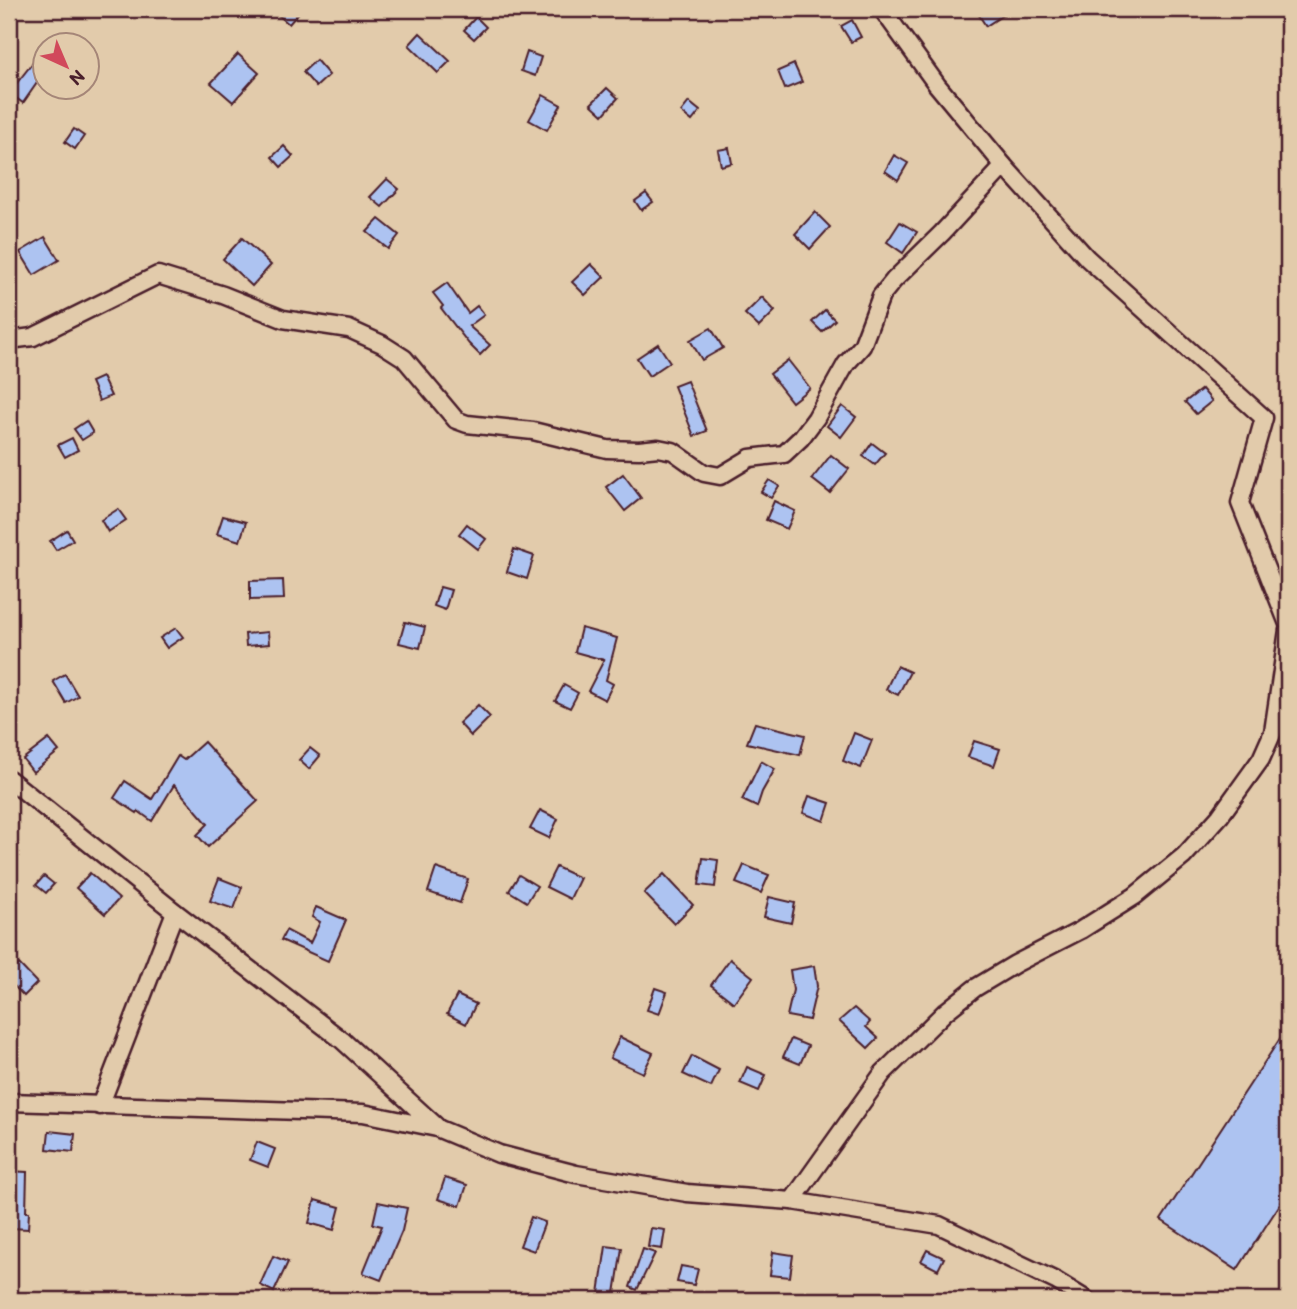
<svg xmlns="http://www.w3.org/2000/svg" width="1297" height="1309" viewBox="0 0 1297 1309" font-family="Itim,sans-serif">
<style>
.building{fill:#adc3f1;stroke:#4a1f2b;stroke-width:2}
.lines{fill:none;stroke-linecap:round;stroke-linejoin:round}
.minor-casing{stroke:#4a1f2b;stroke-width:21}
.minor{stroke:#e2cbab;stroke-width:16}
</style>
<rect width="100%" height="100%" fill="#e2cbab"/>
<filter id="ink" filterUnits="userSpaceOnUse"><feTurbulence type="fractalNoise" baseFrequency=".0143" numOctaves="2"/><feDisplacementMap in="SourceGraphic" scale="14" xChannelSelector="R" yChannelSelector="G"/><feConvolveMatrix kernelMatrix="1 2 1 2 8 2 1 2 1" color-interpolation-filters="sRGB"/></filter>
<g filter="url(#ink)">
<!-- building -->
<g class="building">
<polygon points="271,9 302,9 289,24"/>
<polygon points="975,9 1012,9 986,26"/>
<polygon points="476,17 486,27 474,39 464,30"/>
<polygon points="852,20 861,37 851,42 841,26"/>
<polygon points="420,33 450,61 438,73 409,45"/>
<polygon points="46,46 46,70 23,103 9,93"/>
<polygon points="527,52 541,57 535,76 521,71"/>
<polygon points="238,54 259,73 233,102 211,83"/>
<polygon points="316,60 329,75 316,87 303,72"/>
<polygon points="794,64 802,82 785,89 778,71"/>
<polygon points="607,88 618,98 603,115 591,104"/>
<polygon points="543,95 561,105 547,130 529,120"/>
<polygon points="689,102 700,111 692,121 681,112"/>
<polygon points="74,129 84,136 75,149 65,142"/>
<polygon points="284,146 293,156 281,167 272,157"/>
<polygon points="729,148 732,163 721,166 718,150"/>
<polygon points="894,155 908,163 898,180 885,171"/>
<polygon points="387,179 399,189 382,207 370,197"/>
<polygon points="646,193 653,202 641,210 635,201"/>
<polygon points="815,212 830,227 810,249 795,234"/>
<polygon points="379,219 399,235 388,249 367,232"/>
<polygon points="900,222 917,232 903,253 887,242"/>
<polygon points="45,237 59,260 34,275 20,252"/>
<polygon points="242,238 271,265 252,286 223,259"/>
<polygon points="591,264 604,277 585,295 572,282"/>
<polygon points="447,283 468,313 477,306 484,315 469,326 490,345 480,355 469,344 441,308 443,306 433,293"/>
<polygon points="762,297 775,311 759,327 745,314"/>
<polygon points="825,310 835,320 822,332 812,322"/>
<polygon points="711,328 723,348 702,360 690,340"/>
<polygon points="658,344 670,362 649,376 637,358"/>
<polygon points="788,360 810,388 792,402 770,374"/>
<polygon points="102,377 111,396 99,401 91,382"/>
<polygon points="687,381 707,431 694,436 674,386"/>
<polygon points="1202,389 1212,401 1196,414 1185,402"/>
<polygon points="842,406 856,417 841,437 827,426"/>
<polygon points="86,421 93,433 82,440 74,429"/>
<polygon points="72,438 78,450 65,457 58,445"/>
<polygon points="872,443 885,453 875,465 863,456"/>
<polygon points="831,455 849,469 830,493 812,479"/>
<polygon points="623,474 641,498 625,511 606,487"/>
<polygon points="769,480 779,486 771,498 761,492"/>
<polygon points="774,501 795,511 787,529 766,520"/>
<polygon points="118,509 126,520 108,532 101,520"/>
<polygon points="223,516 246,522 240,541 217,534"/>
<polygon points="467,524 486,539 478,549 459,534"/>
<polygon points="67,530 73,540 56,550 50,541"/>
<polygon points="514,549 534,556 527,579 507,572"/>
<polygon points="283,580 284,599 250,600 250,581"/>
<polygon points="440,587 451,590 445,610 434,606"/>
<polygon points="405,622 425,627 420,648 399,643"/>
<polygon points="176,628 183,637 167,648 160,638"/>
<polygon points="581,628 617,638 606,680 613,684 605,700 588,691 604,660 575,652"/>
<polygon points="268,632 269,644 246,646 245,634"/>
<polygon points="897,666 910,672 898,695 886,689"/>
<polygon points="65,674 78,696 66,703 53,681"/>
<polygon points="564,685 578,693 570,708 555,701"/>
<polygon points="478,705 490,717 471,736 459,723"/>
<polygon points="755,723 805,735 800,755 747,743"/>
<polygon points="854,733 872,740 861,768 843,761"/>
<polygon points="49,739 59,751 33,772 23,759"/>
<polygon points="974,741 1000,749 994,766 968,757"/>
<polygon points="204,742 258,801 208,847 197,835 208,824 174,785 152,821 138,811 137,813 114,798 125,781 152,799 178,756 184,760"/>
<polygon points="310,748 320,756 309,769 299,760"/>
<polygon points="761,761 775,769 762,792 757,807 742,800"/>
<polygon points="809,796 830,803 824,821 803,813"/>
<polygon points="540,810 558,819 549,838 530,829"/>
<polygon points="703,858 718,860 715,887 699,885"/>
<polygon points="744,865 769,875 761,893 736,883"/>
<polygon points="556,867 580,878 570,899 546,887"/>
<polygon points="436,868 468,879 460,903 428,892"/>
<polygon points="90,873 119,899 105,914 76,888"/>
<polygon points="664,874 693,905 674,924 644,893"/>
<polygon points="519,875 537,886 527,902 509,891"/>
<polygon points="44,876 54,884 46,893 36,885"/>
<polygon points="219,878 242,887 234,909 210,901"/>
<polygon points="769,897 795,903 791,923 764,917"/>
<polygon points="316,907 346,920 328,961 281,940 286,930 310,943 320,922 312,917"/>
<polygon points="730,959 753,977 734,1003 711,985"/>
<polygon points="19,964 37,983 24,996 9,981 9,974"/>
<polygon points="814,966 817,986 809,1020 787,1016 793,990 790,970"/>
<polygon points="655,988 667,992 659,1014 647,1010"/>
<polygon points="457,995 476,1004 466,1024 447,1014"/>
<polygon points="854,1008 870,1022 866,1027 878,1038 868,1048 839,1021"/>
<polygon points="620,1037 653,1053 643,1073 610,1058"/>
<polygon points="1281,1037 1288,1042 1288,1192 1237,1270 1161,1220"/>
<polygon points="791,1039 808,1046 800,1064 783,1057"/>
<polygon points="692,1056 719,1070 711,1087 683,1074"/>
<polygon points="747,1067 766,1075 759,1091 740,1083"/>
<polygon points="49,1131 75,1134 73,1152 47,1149"/>
<polygon points="257,1142 275,1149 268,1167 250,1160"/>
<polygon points="9,1171 27,1172 26,1212 29,1212 28,1229 11,1228 13,1195 9,1195"/>
<polygon points="445,1178 467,1185 460,1206 438,1199"/>
<polygon points="315,1200 340,1207 334,1230 309,1223"/>
<polygon points="378,1202 407,1208 402,1231 381,1280 363,1273 382,1226 373,1224"/>
<polygon points="531,1217 545,1222 534,1251 520,1246"/>
<polygon points="651,1228 665,1230 662,1249 648,1247"/>
<polygon points="606,1246 622,1248 614,1300 598,1300"/>
<polygon points="643,1249 655,1253 637,1290 630,1287"/>
<polygon points="927,1250 944,1258 938,1270 921,1261"/>
<polygon points="773,1252 793,1255 790,1277 770,1275"/>
<polygon points="273,1256 288,1262 274,1292 260,1285"/>
<polygon points="681,1266 698,1269 694,1285 677,1282"/>
</g>
<g class="lines">
<!-- minor casing -->
<g class="minor-casing">
<g id="minor">
<polyline points="882,9 937,85 1004,166 1087,258 1264,418 1240,503 1288,624"/>
<polyline points="9,340 33,337 158,275 223,295 283,319 349,329 382,344 404,358 456,420 467,424 533,431 607,449 639,450 658,448 673,451 704,473 720,476 750,458 784,454 801,438 816,418 846,364 862,346 881,296 894,280 942,233 1004,166"/>
<polyline points="9,779 175,912 342,1040 436,1126"/>
<polyline points="9,1102 363,1113 437,1128 499,1154 576,1174 687,1193 792,1201 939,1225 1056,1281 1087,1300"/>
<polyline points="100,1106 175,912"/>
<polyline points="792,1201 883,1073 945,1012 975,988 1015,964 1081,930 1135,896 1184,856 1220,816 1261,759 1273,732 1288,630"/>
</g>
</g>
<!-- minor -->
<use href="#minor" class="minor"/>
</g>
</g>
<!-- margin -->
<rect width="1297" height="1309" fill="none" stroke="#e2cbab" stroke-width="35"/>
<rect x="18" y="18" width="1262" height="1274" fill="none" stroke="#4a1f2b" stroke-width="2.5" filter="url(#ink)"/>
<!-- north arrow -->
<g transform="translate(66 66) rotate(136)"><circle r="33" fill="#e2cbab" stroke="#a58678" stroke-width="2"/>
<path d="M0-5L12 26L0 18L-12 26Z" fill="#d1495b"/>
<text y="-10" font-size="19" font-weight="bold" text-anchor="middle" fill="#4a1f2b">N</text>
</g>
</svg>
